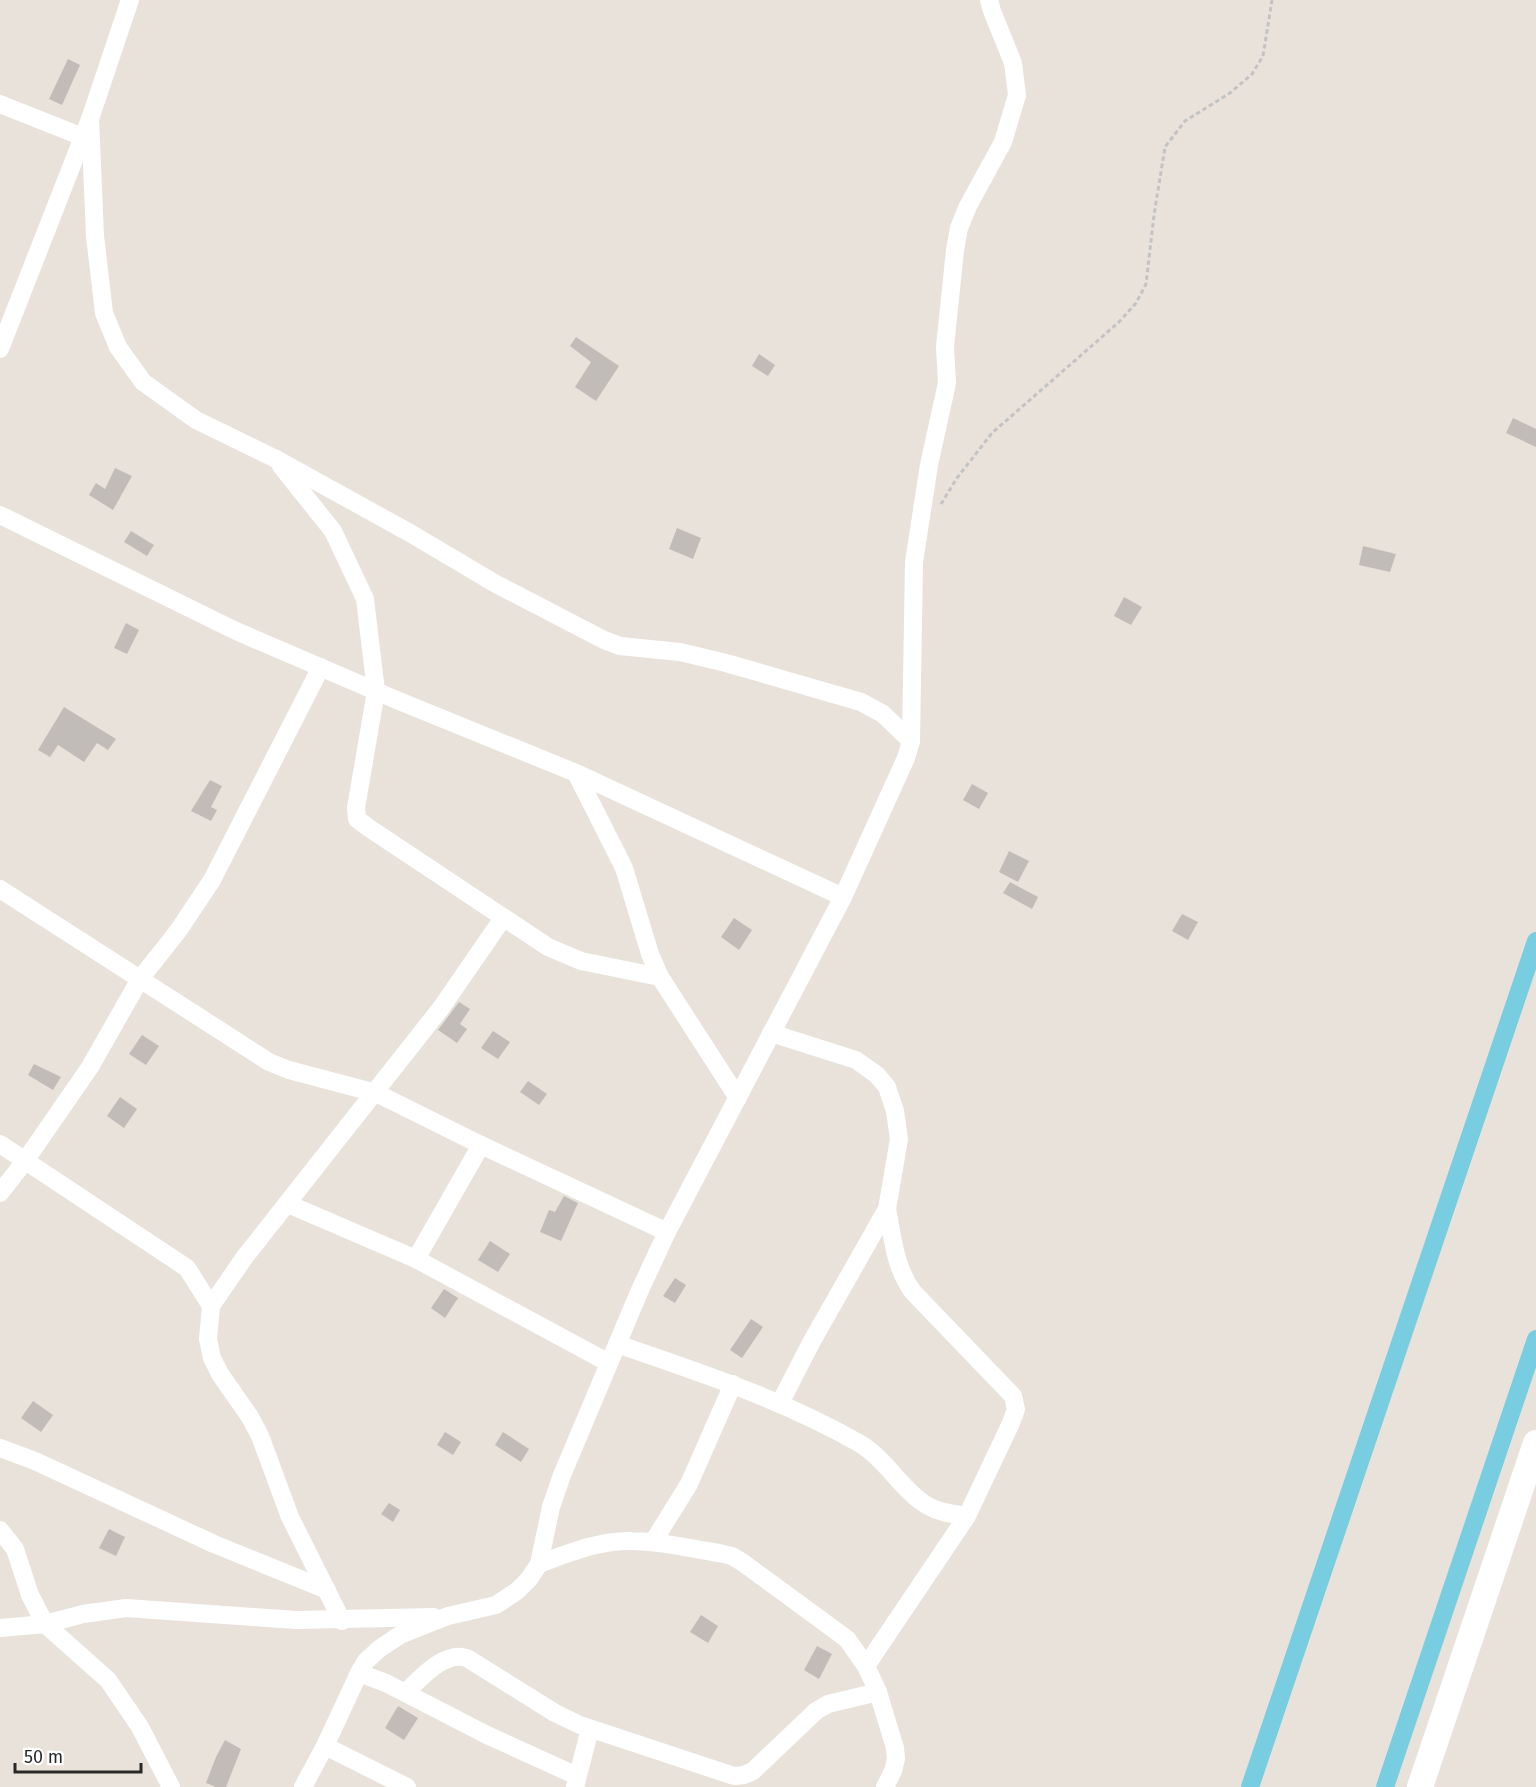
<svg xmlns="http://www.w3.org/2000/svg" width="1536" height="1787" viewBox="0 0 1536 1787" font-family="'Fira Sans',sans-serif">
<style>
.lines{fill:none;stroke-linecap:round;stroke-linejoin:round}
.canal{stroke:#78cde1;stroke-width:18}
.building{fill:#c1bcb8}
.path{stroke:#c3c3c3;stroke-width:3;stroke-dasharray:4.5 3;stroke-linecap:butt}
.street{stroke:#fff;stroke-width:18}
.secondary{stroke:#fff;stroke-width:26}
</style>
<rect width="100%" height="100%" fill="#e9e2db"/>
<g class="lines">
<!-- canal -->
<g class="canal">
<polyline points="1250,1787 1536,941"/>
<polyline points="1385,1787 1536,1339"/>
</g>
</g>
<!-- building -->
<g class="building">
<polygon points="68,59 80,65 62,105 49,99"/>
<polygon points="576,337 619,366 596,401 575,387 591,362 570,346"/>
<polygon points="759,354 775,365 768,376 752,366"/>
<polygon points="1513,418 1536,429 1536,447 1506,433"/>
<polygon points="115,468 132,476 113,510 89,495 96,483 105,489"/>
<polygon points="677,528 701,538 693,559 669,549"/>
<polygon points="131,531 154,545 147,556 124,542"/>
<polygon points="1363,546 1396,554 1390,572 1359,565"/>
<polygon points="1124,597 1142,607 1131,625 1114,616"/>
<polygon points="126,623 139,630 127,654 114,648"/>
<polygon points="64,707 116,739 108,750 97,743 84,762 58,745 50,757 38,750"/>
<polygon points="210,780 222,786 211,807 217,810 211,821 191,811"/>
<polygon points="972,784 988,793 979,809 963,800"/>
<polygon points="1009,851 1029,861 1018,882 999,872"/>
<polygon points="1010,882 1038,897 1032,909 1003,893"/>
<polygon points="1182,914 1198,922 1188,940 1172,931"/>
<polygon points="734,918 752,930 739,950 721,937"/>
<polygon points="459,1002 470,1009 460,1024 467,1029 457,1043 438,1030"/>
<polygon points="493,1031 510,1042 498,1059 481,1048"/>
<polygon points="142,1035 159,1046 146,1065 129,1054"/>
<polygon points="34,1064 61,1077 53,1090 28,1075"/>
<polygon points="528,1081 547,1094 539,1105 520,1092"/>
<polygon points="120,1097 137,1109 124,1128 107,1116"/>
<polygon points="564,1196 578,1203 561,1241 540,1232 549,1210 555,1212"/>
<polygon points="490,1241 510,1254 498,1272 478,1260"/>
<polygon points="675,1278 686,1285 675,1303 663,1296"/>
<polygon points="444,1289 458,1298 445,1318 431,1308"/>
<polygon points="751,1319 763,1327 742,1358 730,1350"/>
<polygon points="33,1401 53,1415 41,1432 21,1418"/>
<polygon points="445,1432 461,1442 453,1455 437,1445"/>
<polygon points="503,1432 529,1449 521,1462 495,1445"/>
<polygon points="389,1503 400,1510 393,1522 381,1514"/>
<polygon points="109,1529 125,1537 116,1556 99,1548"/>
<polygon points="701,1615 718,1626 708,1643 690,1632"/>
<polygon points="817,1646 832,1654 819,1679 804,1670"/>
<polygon points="398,1706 418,1718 404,1740 385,1728"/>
<polygon points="225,1740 241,1749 226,1787 216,1787 206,1783 216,1757"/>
</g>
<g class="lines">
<!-- path -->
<polyline class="path" points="941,504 957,478 992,433 1119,322 1136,303 1146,284 1154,215 1165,147 1185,121 1230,93 1252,74 1263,56 1272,0"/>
<!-- street -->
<g class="street">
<polyline points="0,104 83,137"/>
<polyline points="90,119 95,236 104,313 118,347 143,382 196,420 274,458 410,533 496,584 604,640 620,646 680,652 726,663 861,702 883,714 911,741"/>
<polyline points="0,349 90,119 130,0"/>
<polyline points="281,466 333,531 365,599 376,691 356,808 357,819 369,828 548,947 581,961 660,977"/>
<polyline points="0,515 236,631 399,701 576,773 843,897"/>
<polyline points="576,773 624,868 650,954 660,977 738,1098"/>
<polyline points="0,889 269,1062 289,1070 376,1093 481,1145 667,1232"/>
<polyline points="771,1033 856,1060 877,1075 887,1087 895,1111 899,1139 887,1209 812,1341 780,1403"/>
<polyline points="0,1144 187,1268 211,1306 208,1339 212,1358 220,1374 250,1417 260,1436 290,1517 342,1621"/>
<polyline points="0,1193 25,1161 90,1067 140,979 178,931 212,880 321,667"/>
<polyline points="288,1204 416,1259 609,1363"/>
<polyline points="416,1259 481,1145"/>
<polyline points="211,1306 244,1258 441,1008 503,918"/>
<path d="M617,1344C699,1372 781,1399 857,1442C885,1457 901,1490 928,1506C940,1513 954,1514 967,1516"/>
<polyline points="0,1448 35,1461 214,1544 327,1590"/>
<polyline points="0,1530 15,1549 30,1595 45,1624 108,1680 140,1727 171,1787"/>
<polyline points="653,1542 689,1484 733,1384"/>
<path d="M539,1564C569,1553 600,1540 632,1541C661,1541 691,1549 719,1553L732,1556L742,1562L847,1639L866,1666L878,1692L895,1748L896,1759L893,1771L885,1787"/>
<polyline points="0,1628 45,1624 83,1614 126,1608 296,1620 434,1617"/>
<path d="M866,1666L967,1516L1011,1423L1016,1409L1013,1396L913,1292C895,1268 893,1239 887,1209"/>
<polyline points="359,1673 386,1683 487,1735 577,1776"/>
<path d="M406,1692C422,1677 444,1651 467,1658L555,1713L580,1725L734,1776L744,1775L753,1771L816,1711L828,1704L878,1692"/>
<polyline points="325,1746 407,1787"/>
<polyline points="303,1787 325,1746 359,1673 366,1661 379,1649 400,1635 448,1616 496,1605 517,1591 529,1579 539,1564 551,1507 562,1475 640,1290 667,1232 843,897 906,758 911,741 914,562 929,465 947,383 945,347 955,250 959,228 968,206 1003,142 1017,95 1013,63 992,11 989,0"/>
<polyline points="575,1787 590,1729"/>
</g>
<!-- secondary -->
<polyline class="secondary" points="1420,1787 1536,1443"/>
</g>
<!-- scale -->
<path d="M15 1763v9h126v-9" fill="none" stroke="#282828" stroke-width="3"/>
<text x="24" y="1763" font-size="18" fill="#282828" stroke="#ffffff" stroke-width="4.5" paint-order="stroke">50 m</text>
</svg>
